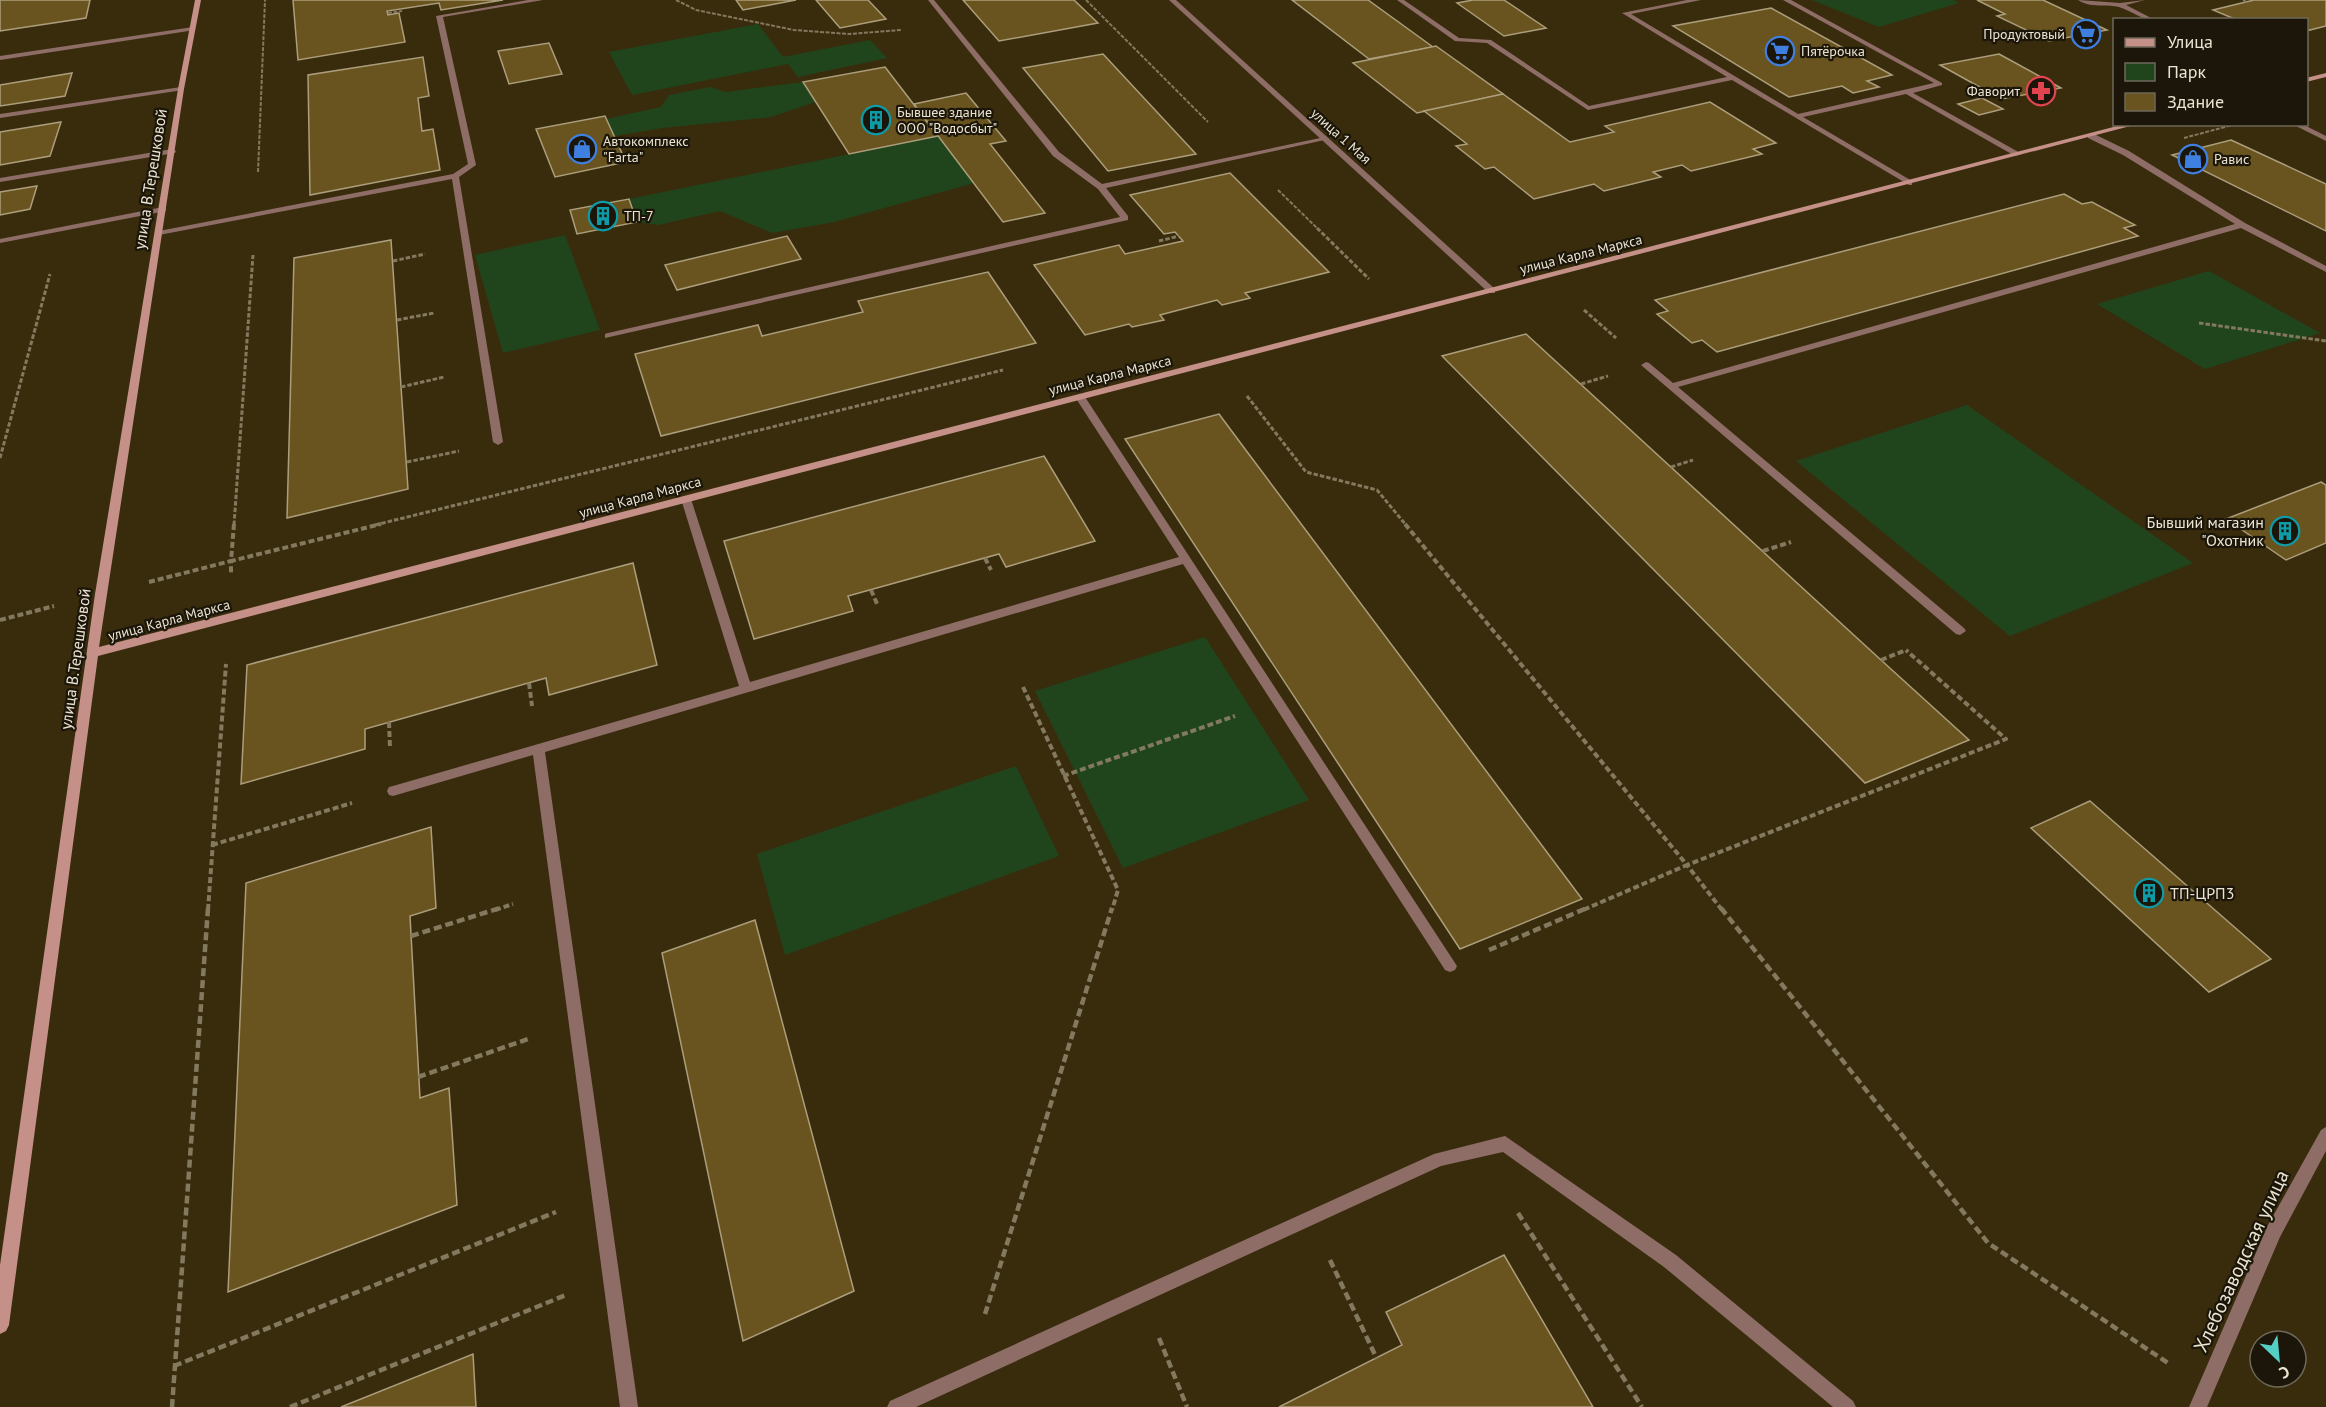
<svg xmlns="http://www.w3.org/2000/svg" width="2326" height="1407" viewBox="0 0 2326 1407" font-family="'PT Sans',sans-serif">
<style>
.green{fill:#20451d}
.building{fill:#69541f;stroke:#ac9e7c;stroke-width:1.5}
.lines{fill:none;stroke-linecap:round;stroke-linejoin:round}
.path-far3{stroke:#83795f;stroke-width:2;stroke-dasharray:4 1.5;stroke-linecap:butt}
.path-far2{stroke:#83795f;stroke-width:3;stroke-dasharray:4.5 2;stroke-linecap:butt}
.path-far1{stroke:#83795f;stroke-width:4;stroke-dasharray:6 3;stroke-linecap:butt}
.path{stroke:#83795f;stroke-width:4.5;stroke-dasharray:8 4;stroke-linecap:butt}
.lane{fill:#8e6d67;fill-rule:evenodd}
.street{fill:#8e6d67;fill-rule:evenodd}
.secondary{fill:#c49087;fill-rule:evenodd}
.labels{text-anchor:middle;stroke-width:4.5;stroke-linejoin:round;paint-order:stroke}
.far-poi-label{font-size:14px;fill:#ebe4d2;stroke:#1b1609;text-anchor:start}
.far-street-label{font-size:14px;fill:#ebe4d2;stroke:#1b1609}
.street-label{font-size:16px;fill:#ebe4d2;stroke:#1b1609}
.poi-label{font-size:16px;fill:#ebe4d2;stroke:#1b1609;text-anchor:end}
.near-street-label{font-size:20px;fill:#ebe4d2;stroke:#1b1609}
</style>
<rect width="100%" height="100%" fill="#392c0d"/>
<!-- green -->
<g class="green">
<polygon points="1812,0 1953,0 1959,3 1879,27"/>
<polygon points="758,24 783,57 870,40 887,58 798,77 788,64 632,95 609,52"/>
<polygon points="803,82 815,102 771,117 662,128 614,136 606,119 661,107 669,95 710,87 726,92"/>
<polygon points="938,136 974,183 834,222 772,233 720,211 658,225 637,222 629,199"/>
<polygon points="565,235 600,330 503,353 475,255"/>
<polygon points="2209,271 2320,333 2205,369 2097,304"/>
<polygon points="1967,405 2193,563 2010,636 1796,461"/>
<polygon points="1205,637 1309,800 1123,868 1035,691"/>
<polygon points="1016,766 1059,856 785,955 757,854"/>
</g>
<!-- building -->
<g class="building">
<polygon points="0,0 90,0 86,18 0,31"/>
<polygon points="293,0 503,0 441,10 439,3 387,11 388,15 399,13 405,42 298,60"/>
<polygon points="736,0 796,0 743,10"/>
<polygon points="816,0 868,0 886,19 840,28"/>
<polygon points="963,0 1074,0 1098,23 999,41"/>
<polygon points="1292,0 1368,0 1433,47 1369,59"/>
<polygon points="1473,0 1504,0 1546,28 1504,36 1457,3"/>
<polygon points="1977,0 2043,0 2107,30 2049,41 1997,16 2005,14"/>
<polygon points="2254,0 2326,0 2326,26 2306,31 2306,20 2237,20 2213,10"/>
<polygon points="1771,8 1892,75 1867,81 1879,87 1853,93 1842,86 1789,97 1673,26"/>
<polygon points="549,43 562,74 509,84 498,51"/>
<polygon points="1436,46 1503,94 1417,113 1353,63"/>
<polygon points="1103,54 1196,154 1108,171 1023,68"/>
<polygon points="1999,54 2061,88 2001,99 1940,65"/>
<polygon points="423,57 429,96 418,98 422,131 433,129 440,170 310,195 308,75"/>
<polygon points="885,67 938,136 849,154 803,82"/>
<polygon points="72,73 65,96 0,106 0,85"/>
<polygon points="966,93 1006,141 990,144 1045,213 1003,222 914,104"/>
<polygon points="1503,94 1570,142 1614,132 1605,126 1710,102 1776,143 1753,149 1762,154 1691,171 1682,165 1653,172 1661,177 1604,191 1594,184 1534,199 1494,167 1485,169 1456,146 1467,144 1424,111"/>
<polygon points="1982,98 2003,109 1979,115 1958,104"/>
<polygon points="605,116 626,162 555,177 536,129"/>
<polygon points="61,122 50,156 0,165 0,132"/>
<polygon points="2231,140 2326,184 2326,231 2172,155"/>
<polygon points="1230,173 1329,272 1245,293 1250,298 1222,305 1217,300 1160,315 1164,320 1132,327 1129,324 1085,335 1034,265 1119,245 1125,254 1183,241 1175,232 1164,234 1130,195"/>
<polygon points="37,186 30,209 0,215 0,192"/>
<polygon points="2064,194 2082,204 2092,202 2135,225 2124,228 2138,236 1717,352 1702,340 1692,343 1657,314 1668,311 1655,300"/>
<polygon points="629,199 637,222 577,234 570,210"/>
<polygon points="787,236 801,259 677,290 665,265"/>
<polygon points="391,240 408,489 287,518 294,258"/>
<polygon points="988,272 1036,343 661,436 635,354 758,325 762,336 863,312 858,301"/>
<polygon points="1526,334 1881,660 1969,740 1865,783 1442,356"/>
<polygon points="1219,414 1245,449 1582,899 1460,949 1125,439"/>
<polygon points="1044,456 1095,541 1006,567 999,554 848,596 853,611 754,639 724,541"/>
<polygon points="2321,482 2326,485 2326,543 2286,560 2226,519"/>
<polygon points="633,563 657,665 549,695 546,678 365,729 365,749 241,784 247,665"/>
<polygon points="2090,801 2271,959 2209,992 2031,828"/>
<polygon points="431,827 436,908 410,916 420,1098 449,1088 457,1205 228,1292 246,883"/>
<polygon points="755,920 854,1291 743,1341 662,953"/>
<polygon points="1504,1255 1593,1407 1279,1407 1402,1345 1386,1312"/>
<polygon points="473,1354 476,1407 341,1407"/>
</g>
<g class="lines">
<!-- path-far3 -->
<g class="path-far3">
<polyline points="676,0 696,10 794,30 849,34 901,30"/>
<polyline points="1086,0 1208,122"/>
<polyline points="2243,0 2247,2"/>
<polyline points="388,13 402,11"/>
<polyline points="2184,138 2236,124"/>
<polyline points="258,172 265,0"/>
<polyline points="1278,190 1318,229"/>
</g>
<!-- path-far2 -->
<g class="path-far2">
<polyline points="1317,228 1369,279"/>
<polyline points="1159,241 1179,236"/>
<polyline points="393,261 425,254"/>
<polyline points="1584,310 1616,338"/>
<polyline points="397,320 434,313"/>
<polyline points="2199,323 2326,341"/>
<polyline points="1581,384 1608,376"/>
<polyline points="401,387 444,377"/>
<polyline points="1247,396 1306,472 1377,490 1406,525"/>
<polyline points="0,458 50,274"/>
<polyline points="407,462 459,451"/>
<polyline points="1671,467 1693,460"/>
<polyline points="234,525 253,255"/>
<polyline points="375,525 1003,370"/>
</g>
<!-- path-far1 -->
<g class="path-far1">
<polyline points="234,524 231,561 381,524"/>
<polyline points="1405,524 1687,865 1583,910"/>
<polyline points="1763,551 1791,542"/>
<polyline points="985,558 991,570"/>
<polyline points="149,582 231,561 231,574"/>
<polyline points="871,590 878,606"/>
<polyline points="0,620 54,606"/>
<polyline points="1881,660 1906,650"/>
<polyline points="529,683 532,706"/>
<polyline points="1023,687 1118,890 1112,910"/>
<polyline points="389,722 390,748"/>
<polyline points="1063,776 1235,716"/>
<polyline points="212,845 352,803"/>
<polyline points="208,910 226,664"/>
<polyline points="495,910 513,904"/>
<polyline points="1722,910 1687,865 2006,739 1906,650"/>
</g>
<!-- path -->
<g class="path">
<polyline points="1721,908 1988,1243 2168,1363"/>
<polyline points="411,936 500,908"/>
<polyline points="1489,950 1587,908"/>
<polyline points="418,1077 531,1038"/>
<polyline points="1518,1213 1642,1407"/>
<polyline points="1330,1260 1377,1359"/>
<polyline points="985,1314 1112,908"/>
<polyline points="1159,1338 1187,1407"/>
<polyline points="174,1366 556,1212"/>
<polyline points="172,1407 208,908"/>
<polyline points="290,1407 566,1295"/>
</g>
<!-- lane -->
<g class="lane">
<polygon points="528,0 543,0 443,17 476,165 459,177 503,442 498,445 493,442 452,179 159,235 155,233 159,231 453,174 468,164 436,16"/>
<polygon points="928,0 934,0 1059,152 1102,184 1325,137 1329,139 1106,188 1128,216 1128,220 605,338 605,334 608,333 1120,217 1098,189 1053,156"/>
<polygon points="1397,0 1404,0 1459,38 1491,40 1589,106 1727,77 1622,13 1687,0 1701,0 1631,14 1798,114 1934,83 1783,0 1791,0 1942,83 1942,85 1913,93 2022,154 2015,156 1906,94 1803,117 1912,181 1912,185 1909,185 1732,80 1588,110 1487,43 1455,41"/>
<path d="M2078,0L2120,3L2145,0L2126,5L2155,20C2141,20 2132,11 2119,7C2105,3 2091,9 2078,0Z"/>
<polygon points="193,27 195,28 195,30 0,60 0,56"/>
<polygon points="181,87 184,89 183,90 0,118 0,114"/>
<polygon points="2292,124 2302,124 2326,136 2326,141"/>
<polygon points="2088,134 2094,134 2129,151 2245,223 2326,266 2326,272 2241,228 1678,387 1964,628 1966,631 1960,635 1956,634 1641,365 1646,362 1649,363 1673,383 2235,224 2123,155 2088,138"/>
<polygon points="172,149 176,151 175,153 0,182 0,178"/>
<polygon points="163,207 166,207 166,211 0,243 0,239"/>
<polygon points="1080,394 1085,397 1457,966 1455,970 1450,972 1445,970 1183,564 545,752 638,1407 620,1407 533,755 393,796 389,795 387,791 389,787 393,786 739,686 681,499 682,497 686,496 691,499 750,682 1179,557 1075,397"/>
<polygon points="1505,1136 1676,1255 1853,1401 1856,1407 1833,1407 1664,1267 1503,1152 1441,1166 916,1407 887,1407 890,1401 1434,1154"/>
</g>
<!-- street -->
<g class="street">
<polygon points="1169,0 1176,0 1495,289 1495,293 1489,293"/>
<polygon points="2326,1127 2326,1151 2280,1237 2207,1407 2189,1407 2268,1225 2321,1130"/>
</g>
<!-- secondary -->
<g class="secondary">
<polygon points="195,0 201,0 184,89 99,647 2125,124 2138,124 98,656 9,1325 6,1331 0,1334 0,1265 95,594 178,89"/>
<polygon points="2326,73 2326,77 2306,82 2306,78"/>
</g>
</g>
<!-- icons -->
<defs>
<g id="supermarket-ring" transform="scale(1.5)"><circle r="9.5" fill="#1b1609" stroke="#3f7fe0" stroke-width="1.5"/><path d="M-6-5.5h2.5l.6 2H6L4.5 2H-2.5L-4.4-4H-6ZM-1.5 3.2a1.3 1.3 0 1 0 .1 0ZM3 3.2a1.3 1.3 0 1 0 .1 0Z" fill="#3f7fe0"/></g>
<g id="pharmacy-ring" transform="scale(1.5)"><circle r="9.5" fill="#1b1609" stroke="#e0444e" stroke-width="1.5"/><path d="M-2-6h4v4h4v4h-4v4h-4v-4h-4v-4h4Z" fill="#e0444e"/></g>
<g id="building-ring" transform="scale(1.5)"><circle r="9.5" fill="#1b1609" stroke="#0f9aa8" stroke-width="1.5"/><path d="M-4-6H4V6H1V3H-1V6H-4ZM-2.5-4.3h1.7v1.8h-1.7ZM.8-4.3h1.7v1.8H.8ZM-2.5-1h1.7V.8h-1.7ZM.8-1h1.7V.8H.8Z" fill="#0f9aa8"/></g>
<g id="shop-ring" transform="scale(1.5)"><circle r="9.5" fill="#1b1609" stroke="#3f7fe0" stroke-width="1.5"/><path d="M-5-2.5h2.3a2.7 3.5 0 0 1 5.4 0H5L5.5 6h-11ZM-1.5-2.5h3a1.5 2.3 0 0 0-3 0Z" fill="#3f7fe0"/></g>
</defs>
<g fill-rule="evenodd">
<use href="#supermarket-ring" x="2086" y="34"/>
<use href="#supermarket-ring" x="1780" y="51"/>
<use href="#pharmacy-ring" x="2041" y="91"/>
<use href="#building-ring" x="876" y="120"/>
<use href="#shop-ring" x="582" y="149"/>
<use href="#shop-ring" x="2193" y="159"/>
<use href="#building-ring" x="603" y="216"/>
<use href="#building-ring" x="2285" y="531"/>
<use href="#building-ring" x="2149" y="893"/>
</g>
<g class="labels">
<!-- far-poi labels -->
<g class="far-poi-label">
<text x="2065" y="39" text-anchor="end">Продуктовый</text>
<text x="1801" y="56">Пятёрочка</text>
<text x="2020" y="96" text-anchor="end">Фаворит</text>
<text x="897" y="117">Бывшее здание<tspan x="897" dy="16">ООО "Водосбыт"</tspan></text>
<text x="603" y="146">Автокомплекс<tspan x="603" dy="16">"Farta"</tspan></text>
<text x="2214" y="164">Равис</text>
<text x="624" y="221">ТП-7</text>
</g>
<!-- far-street labels -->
<g class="far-street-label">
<text transform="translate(1341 136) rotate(42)" y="5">улица 1 Мая</text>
<text transform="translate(1581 254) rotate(-14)" y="5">улица Карла Маркса</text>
<text transform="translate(1110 375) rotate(-14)" y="5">улица Карла Маркса</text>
<text transform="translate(640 497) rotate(-15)" y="5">улица Карла Маркса</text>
<text transform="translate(169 620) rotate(-15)" y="5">улица Карла Маркса</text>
</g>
<!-- street labels -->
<g class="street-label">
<text transform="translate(150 179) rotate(-81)" y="6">улица В.Терешковой</text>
<text transform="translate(75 659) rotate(-82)" y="6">улица В.Терешковой</text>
</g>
<!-- poi labels -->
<g class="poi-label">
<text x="2264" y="528">Бывший магазин<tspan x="2264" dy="18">"Охотник</tspan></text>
<text x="2170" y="899" text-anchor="start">ТП-ЦРП3</text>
</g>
<!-- near-street labels -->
<g class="near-street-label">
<text transform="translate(2241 1261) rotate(-65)" y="7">Хлебозаводская улица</text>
</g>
</g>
<!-- legend -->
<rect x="2113" y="18" width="195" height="108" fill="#1b1609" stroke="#6e6859" stroke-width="1.5"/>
<rect x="2125" y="38" width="30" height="9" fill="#c49087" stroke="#6e6859" stroke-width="1.5"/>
<text x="2167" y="48" font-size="18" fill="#ebe4d2">Улица</text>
<rect x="2125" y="63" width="30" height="18" fill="#20451d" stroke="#6e6859" stroke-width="1.5"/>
<text x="2167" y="78" font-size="18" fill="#ebe4d2">Парк</text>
<rect x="2125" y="93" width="30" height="18" fill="#69541f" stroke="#6e6859" stroke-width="1.5"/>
<text x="2167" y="108" font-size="18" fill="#ebe4d2">Здание</text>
<!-- north arrow -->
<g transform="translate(2278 1359) rotate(154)"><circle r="28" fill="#1b1609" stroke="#6e6859" stroke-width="1.5"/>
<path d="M0-4.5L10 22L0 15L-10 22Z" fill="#55cec6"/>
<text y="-9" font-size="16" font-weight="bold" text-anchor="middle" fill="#ebe4d2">С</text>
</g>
</svg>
